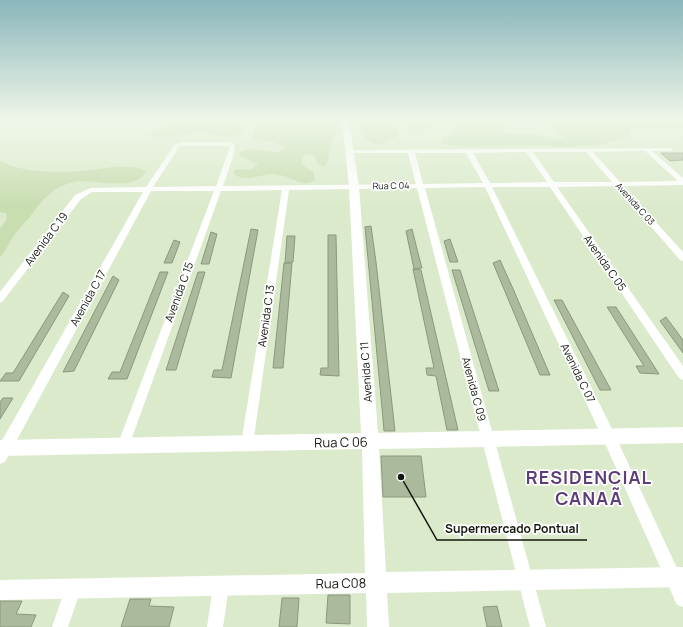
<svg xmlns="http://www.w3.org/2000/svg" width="683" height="627" viewBox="0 0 683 627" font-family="Manrope,sans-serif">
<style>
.green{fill:#c8ddb0}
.building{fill:#abb99c;stroke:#8b987d}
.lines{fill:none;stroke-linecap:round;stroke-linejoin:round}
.street{fill:#fff;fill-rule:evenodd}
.secondary{fill:#fff;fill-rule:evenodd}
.labels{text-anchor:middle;stroke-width:3.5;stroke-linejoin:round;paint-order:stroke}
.far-street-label{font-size:9px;fill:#13170d;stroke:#fff}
.street-label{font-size:11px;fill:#13170d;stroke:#fff}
.near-street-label{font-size:13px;fill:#13170d;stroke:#fff}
.near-district-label{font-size:18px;font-weight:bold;letter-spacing:1px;fill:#5e3e78;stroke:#fff}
.leader{fill:none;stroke:#13170d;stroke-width:1.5}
.callout-dot{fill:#13170d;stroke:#fff;stroke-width:1.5}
.callout-label{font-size:12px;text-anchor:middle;font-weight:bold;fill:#13170d;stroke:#fff;stroke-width:3.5;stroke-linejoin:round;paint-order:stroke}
</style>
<rect width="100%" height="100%" fill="#dceacc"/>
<!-- green -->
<g class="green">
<polygon points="174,119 233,119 245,125 240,134 230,137 200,132 160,138 155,137 149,134 180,121"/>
<path d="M255,119H338L339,123L330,147L328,161L324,167L317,162L314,155L308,154L303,156L301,164L313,172L315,180C301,189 288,174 274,174C261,173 243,185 233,172L236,169C244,169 252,171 258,164L239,156V153C254,143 276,159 285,148L276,143L251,139L257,125Z"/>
<path d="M360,119H387L399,132V135C376,149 363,148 360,119Z"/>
<path d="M402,119H446C441,125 420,133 413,130C407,129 404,123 402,119Z"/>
<path d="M458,119H490L506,124L507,128L503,132C514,137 526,134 538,135C546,136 555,140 563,139L562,136L544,120L683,119V127H636L632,128L628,136L604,144L567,147L521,145L467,147L443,144L441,141L443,139L455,133Z"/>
<path d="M0,160C20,174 66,173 91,170C109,168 129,163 146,171C133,195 91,176 70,183C50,189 41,202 29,218C24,223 19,228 15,234C9,242 7,250 0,257V229L7,219L6,213L0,212Z"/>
</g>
<!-- building -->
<g class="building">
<polygon points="661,153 683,153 683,160 670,161"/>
<polygon points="371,226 376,262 395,431 384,431 383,419 365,227"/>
<polygon points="251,229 258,230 231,378 212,377 214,370 222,370"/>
<polygon points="412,229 419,257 422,268 414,269 406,231"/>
<polygon points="211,232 217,234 209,264 201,264"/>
<polygon points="328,235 336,235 339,376 320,375 321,368 328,368"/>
<polygon points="287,236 295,236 293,262 285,263"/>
<polygon points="450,239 458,262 450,262 444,241"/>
<polygon points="174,240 180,242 172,263 164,263"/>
<polygon points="500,260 514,291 550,375 540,375 493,263"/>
<polygon points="284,263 292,263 283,368 273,368"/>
<polygon points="413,269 421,270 458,430 447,430 436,376 427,375 426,368 434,368"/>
<polygon points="452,270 460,270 499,391 489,391"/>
<polygon points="160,272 168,272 127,379 108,379 112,372 120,372"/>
<polygon points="198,272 205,272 176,370 166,370"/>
<polygon points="113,276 119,280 74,371 63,372"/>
<polygon points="63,292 69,296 19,381 0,381 6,373 13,373"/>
<polygon points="554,300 562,300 611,390 600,390"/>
<polygon points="607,307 616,307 659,374 640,373 636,366 644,366"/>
<polygon points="666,317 683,340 683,353 660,321"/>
<polygon points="3,398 13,398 0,419 0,402"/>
<polygon points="381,456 421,456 426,497 383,497"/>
<polygon points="328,595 350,595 350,624 326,623"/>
<polygon points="282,598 299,598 297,627 279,627"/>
<polygon points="130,599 151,599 149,606 174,607 169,627 121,627"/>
<polygon points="0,601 22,601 16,614 36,615 31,627 0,627"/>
<polygon points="497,606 502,627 487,627 483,607"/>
</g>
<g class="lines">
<!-- street -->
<g class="street">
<path d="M183,142H230L235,146L233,157L223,186L416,184L408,153H347V151L349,150L672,148V150L670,151H652L683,178V185L623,186L683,252V261L680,260L616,186L557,187L683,366V380L679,378L550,187H492L614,433L683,581V607L677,605L604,441L485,187L425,188L546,627H530L417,188L289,190L253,444L252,448L247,450L242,448L241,444L282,190L221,191L129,446L128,450L123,452L118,450L117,446L214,191H151L5,462L0,464V444L143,192H92L81,199L3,301L0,303V292L75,195L91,188L146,187L173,147L176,144ZM180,146H228L230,147L216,186L153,187ZM645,151L678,181L620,182L593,152ZM526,152L547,182L490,183L473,153ZM533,152H586L612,182H554ZM415,153H466L483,183L423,184Z"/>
<polygon points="221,578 227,580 229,586 223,627 207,627 213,586 215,580"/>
<polygon points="73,581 79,583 81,589 68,627 52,627 67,583"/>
</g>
<!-- secondary -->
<polygon class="secondary" points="342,119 349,119 359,187 378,433 683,427 683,443 379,449 386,572 683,567 683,587 387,593 389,627 367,627 366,593 0,600 0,580 365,573 362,449 0,456 0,440 361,433 349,187"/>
</g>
<!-- sky -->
<linearGradient id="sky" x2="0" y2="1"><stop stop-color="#8ab7bc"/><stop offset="0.58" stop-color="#eff6e8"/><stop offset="1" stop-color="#eff6e8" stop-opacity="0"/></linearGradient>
<rect width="683" height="206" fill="url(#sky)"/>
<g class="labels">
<!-- far-street labels -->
<g class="far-street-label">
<text transform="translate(391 186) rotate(-1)" y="3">Rua C 04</text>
<text transform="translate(635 204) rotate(48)" y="3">Avenida C 03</text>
</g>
<!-- street labels -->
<g class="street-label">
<text transform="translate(46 239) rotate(-53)" y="4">Avenida C 19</text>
<text transform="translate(605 263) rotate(55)" y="4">Avenida C 05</text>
<text transform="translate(179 292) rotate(-70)" y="4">Avenida C 15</text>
<text transform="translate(88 298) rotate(-61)" y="4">Avenida C 17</text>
<text transform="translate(266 316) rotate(-82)" y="4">Avenida C 13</text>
<text transform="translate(366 372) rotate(-94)" y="4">Avenida C 11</text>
<text transform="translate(578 373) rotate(64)" y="4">Avenida C 07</text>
<text transform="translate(474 389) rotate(75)" y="4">Avenida C 09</text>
</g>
<!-- near-street labels -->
<g class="near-street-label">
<text transform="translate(341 442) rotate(-1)" y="5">Rua C 06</text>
<text transform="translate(341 583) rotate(-1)" y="5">Rua C08</text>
</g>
<!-- near-district labels -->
<g class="near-district-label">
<text x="589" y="484">RESIDENCIAL<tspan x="589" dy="21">CANAÃ</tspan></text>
</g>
</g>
<!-- callouts -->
<path class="leader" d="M401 477L437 540H587"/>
<circle class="callout-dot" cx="401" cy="477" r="4"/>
<g class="callout-label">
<text x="512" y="533">Supermercado Pontual</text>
</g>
</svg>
